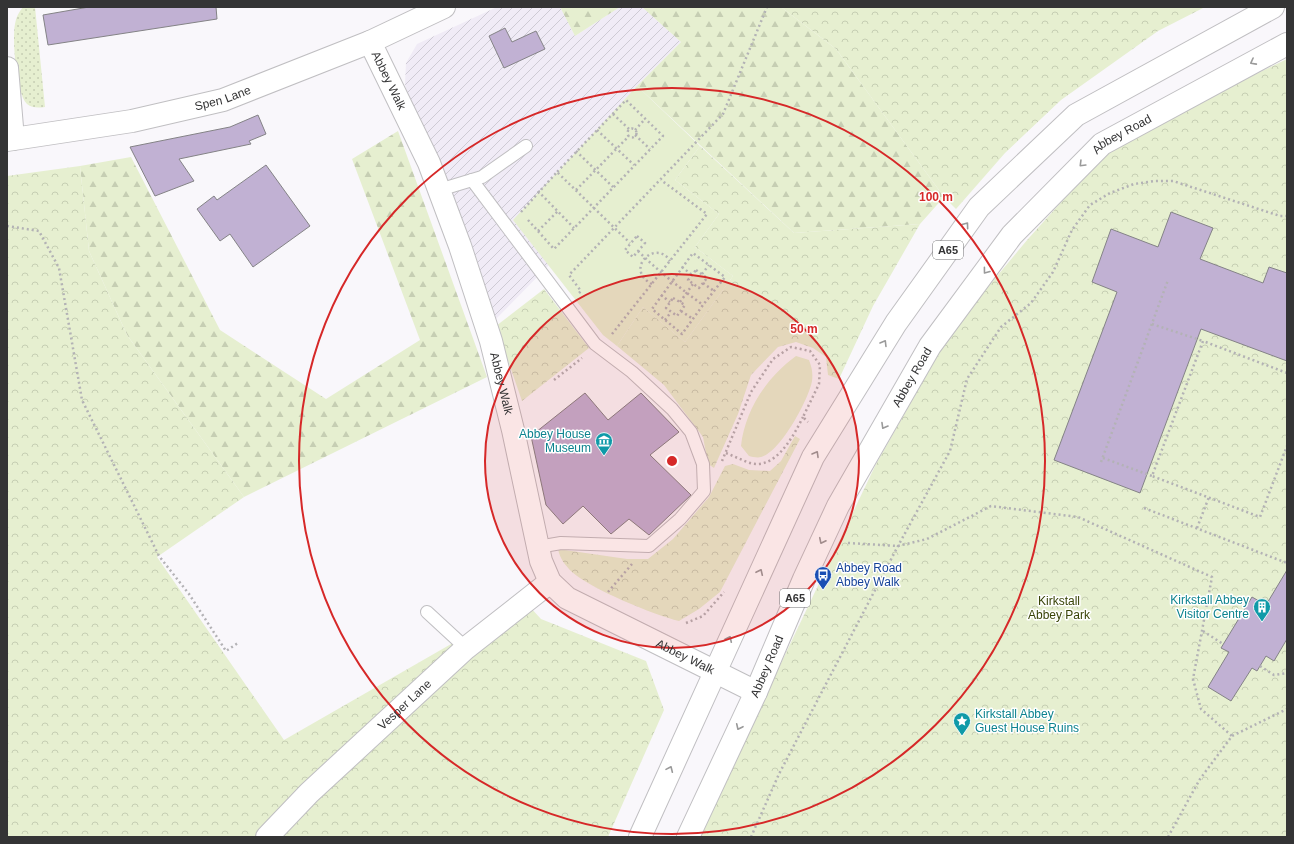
<svg xmlns="http://www.w3.org/2000/svg" width="1294" height="844" viewBox="0 0 1294 844" font-family="Helvetica,sans-serif">
<style>
.industrial{fill:url(#industrial-furrows)}
.grass{fill:url(#grass-dots)}
.forest{fill:url(#forest-firs)}
.park{fill:url(#park-crowns)}
.garden{fill:#e6efd0}
.building{fill:#c1b1d3;stroke:#848386}
.lines{fill:none;stroke-linecap:round;stroke-linejoin:round}
.lane-casing{stroke:#c0bfc2;stroke-width:14}
.street-casing{stroke:#c0bfc2;stroke-width:24}
.secondary-casing{stroke:#c0bfc2;stroke-width:24}
.primary-casing{stroke:#c0bfc2;stroke-width:24}
.path{stroke:#b3b2b5;stroke-width:2.5;stroke-dasharray:2 3;stroke-linecap:butt}
.lane{stroke:#fff;stroke-width:12}
.street{stroke:#fff;stroke-width:22}
.secondary{stroke:#fff;stroke-width:22}
.primary{stroke:#fff;stroke-width:22}
.oneway{stroke:#9a9a9a}
.ring{fill:none;stroke:#d62828;stroke-width:2}
.labels{text-anchor:middle;stroke-width:3;stroke-linejoin:round;paint-order:stroke}
.shield{fill:#fff;stroke:#717172;stroke-width:1}
.shield-label{font-size:11px;font-weight:bold;fill:#343435}
.street-label{font-size:12px;fill:#343435;stroke:#fff}
.culture-label{font-size:12px;fill:#0d838f;stroke:#fff;text-anchor:end}
.transit-label{font-size:12px;fill:#164399;stroke:#fff;text-anchor:start}
.park-label{font-size:12px;fill:#384306;stroke:#fff}
.centre{fill:#d62828;stroke:#fff;stroke-width:2}
.ring-label{font-size:12px;text-anchor:middle;font-weight:bold;fill:#d62828;stroke:#fff;stroke-width:3;stroke-linejoin:round;paint-order:stroke}
</style>
<defs>
<pattern id="industrial-furrows" width="10" height="10" patternUnits="userSpaceOnUse"><rect width="10" height="10" fill="#f0ebf6"/><path d="M-1 1l2-2M0 10L10 0M9 11l2-2" fill="none" stroke="#cecad4"/></pattern>
<pattern id="grass-dots" width="8" height="8" patternUnits="userSpaceOnUse"><rect width="8" height="8" fill="#e6efd0"/><path d="M2 2h.1M6 6h.1" fill="none" stroke="#c6ceb3" stroke-width="1.8" stroke-linecap="round"/></pattern>
<pattern id="forest-firs" width="22" height="20" patternUnits="userSpaceOnUse"><rect width="22" height="20" fill="#e6efd0"/><path d="M5 1l3.5 6h-7zM16 11l3.5 6h-7z" fill="#c6ceb3"/></pattern>
<pattern id="park-crowns" width="20" height="18" patternUnits="userSpaceOnUse"><rect width="20" height="18" fill="#e6efd0"/><path d="M2 6a3 3 0 1 1 6 0M12 15a3 3 0 1 1 6 0" fill="none" stroke="#c6ceb3"/></pattern>
</defs>
<rect width="100%" height="100%" fill="#f9f7fb"/>
<!-- industrial -->
<polygon class="industrial" points="497,7 560,7 575,36 620,7 642,7 681,42 637,86 513,220 549,265 494,321 410,105 405,84 406,63 417,44"/>
<!-- grass -->
<path class="grass" d="M23,7H35L45,107C38,108 32,108 27,104C16,94 12,38 15,24C16,17 19,12 23,7Z"/>
<!-- forest -->
<g class="forest">
<polygon points="560,7 620,7 575,36"/>
<polygon points="642,7 781,7 836,49 944,197 920,224 794,233 637,86 681,42"/>
<polygon points="398,131 487,377 244,497 127,335 89,251 80,166 131,157 220,330 326,399 420,340 352,159"/>
</g>
<!-- park -->
<g class="park">
<polygon points="781,7 1205,7 1158,31 1061,100 1005,153 956,209 944,197 836,49"/>
<polygon points="1287,59 1287,837 696,837 719,793 876,464 952,330 1028,239 1108,150 1183,109"/>
<polygon points="700,146 794,233 920,224 873,306 839,379 828,375 826,357 813,348 796,342 778,347 751,375 738,414 714,468 708,464 703,437 664,385 617,346 643,307 685,342 733,276 695,247 719,214 675,180"/>
<polygon points="80,166 89,251 127,335 244,497 157,557 284,740 465,636 517,593 541,619 646,661 664,710 608,837 7,837 7,176"/>
<polygon points="544,289 589,348 522,401 496,326"/>
<path d="M795,436L800,439L720,592L699,609L679,621C654,615 591,589 572,572C565,565 560,559 558,549L627,559H648L673,539L709,497L725,466L733,464L749,470L770,471L781,461Z"/>
</g>
<!-- garden -->
<g class="garden">
<polygon points="637,86 700,146 675,180 719,214 695,247 733,276 685,342 643,307 617,346 603,335 513,220"/>
<path d="M796,356L809,360C812,368 813,373 812,381C809,399 780,453 761,457C758,458 752,457 749,456L741,446C745,410 767,377 796,356Z"/>
</g>
<!-- building -->
<g class="building">
<polygon points="89,7 216,7 217,19 48,45 43,15"/>
<polygon points="505,28 512,42 536,31 545,49 504,68 489,36"/>
<polygon points="258,115 266,134 249,141 251,144 179,159 194,181 155,196 130,147 230,127"/>
<polygon points="266,165 310,226 253,267 230,234 220,241 197,209 214,196 217,200"/>
<polygon points="1171,212 1213,228 1200,259 1263,283 1269,267 1287,273 1287,361 1201,329 1140,493 1054,460 1117,292 1092,282 1111,229 1158,247"/>
<polygon points="585,393 608,420 641,393 679,432 650,455 691,495 649,535 629,519 611,534 583,506 563,524 546,505 531,436"/>
<polygon points="1287,570 1287,639 1274,661 1266,656 1257,671 1252,668 1231,701 1208,687 1229,652 1221,648 1252,597 1266,605"/>
</g>
<g class="lines">
<!-- lane casing -->
<g class="lane-casing">
<g id="lane">
<polyline points="472,180 595,344 632,372 672,409 691,432 703,464 704,491 680,519 649,546 561,543 538,547"/>
<polyline points="439,190 482,177 526,146"/>
<polyline points="427,612 466,648"/>
</g>
</g>
<!-- street casing -->
<g class="street-casing">
<g id="street">
<path id="s1" d="M370,42L429,163L460,246L491,341L513,430L541,561L550,582L567,598L756,692"/>
<polyline points="7,68 13,139"/>
<path id="s2" d="M267,837L309,793L466,648L550,582"/>
</g>
</g>
<!-- secondary casing -->
<g class="secondary-casing">
<g id="secondary">
<path id="s3" d="M7,140L132,121L223,100L370,42L444,7"/>
</g>
</g>
<!-- primary casing -->
<g class="primary-casing">
<g id="primary">
<polyline points="640,837 813,457 896,323 979,207 1076,115 1273,7"/>
<path id="s4" d="M688,837L756,692L804,579L838,506L930,346L1012,235L1102,144L1287,44"/>
</g>
</g>
<!-- path -->
<g class="path">
<polyline points="613,114 629,129"/>
<circle cx="632" cy="133" r="4.5"/>
<polyline points="597,130 634,165"/>
<polyline points="635,130 645,119"/>
<polyline points="635,135 650,149"/>
<polyline points="576,151 613,187"/>
<polyline points="576,190 629,136"/>
<polyline points="538,191 574,228"/>
<polyline points="521,212 557,172 630,243"/>
<polyline points="528,220 554,249 663,136 626,100 557,172"/>
<polyline points="7,226 39,231 59,268 82,400 159,556 189,594 226,651 238,643"/>
<polyline points="538,231 558,211"/>
<polygon points="637,236 645,243 633,257 625,250"/>
<path d="M638,251C658,271 680,288 703,305L682,334L652,309L693,253L725,277L703,305"/>
<polyline points="682,267 692,275"/>
<polygon points="696,270 707,278 699,288 688,280"/>
<polyline points="702,274 709,265"/>
<polyline points="703,283 714,291"/>
<path d="M652,284C623,269 656,238 670,261"/>
<polyline points="579,293 581,291 569,275 723,114 767,7"/>
<polyline points="661,295 670,302"/>
<polygon points="673,298 685,305 677,316 666,308"/>
<polyline points="680,302 693,284"/>
<polyline points="681,311 693,319"/>
<polyline points="665,320 671,312"/>
<polyline points="1152,324 1203,341"/>
<polyline points="612,334 707,214 661,180"/>
<polyline points="1287,373 1203,341 1152,476 1260,517 1287,446"/>
<polyline points="554,380 582,358"/>
<path d="M726,453C733,456 740,459 747,462C774,473 793,437 803,417"/>
<polyline points="1103,458 1152,476"/>
<polyline points="722,461 751,392 773,359 791,347 810,351 820,365 819,384 803,417 808,422"/>
<polyline points="1101,462 1168,280"/>
<polyline points="1144,508 1287,563"/>
<polyline points="1197,528 1209,497"/>
<polyline points="848,543 898,546 927,539 991,506 1078,517 1212,577 1193,679 1201,709 1232,736"/>
<polyline points="608,592 632,564"/>
<polyline points="686,623 703,616 724,592"/>
<polyline points="1203,631 1223,644"/>
<polyline points="1260,666 1274,675 1287,673"/>
<polyline points="751,837 779,774 898,546 950,451 967,379 1001,327 1031,303 1053,272 1072,230 1090,205 1110,193 1134,184 1154,181 1173,181 1280,216 1287,216"/>
<polyline points="1168,837 1200,779 1232,736 1287,709"/>
</g>
<!-- lane -->
<use href="#lane" class="lane"/>
<!-- street -->
<use href="#street" class="street"/>
<!-- secondary -->
<use href="#secondary" class="secondary"/>
<!-- primary -->
<use href="#primary" class="primary"/>
</g>
<!-- one-way arrows -->
<defs><path id="oneway-chevron" d="M-2-3.5L2.5 0L-2 3.5" fill="none" stroke-width="1.6" stroke-linecap="round" stroke-linejoin="round"/></defs>
<g class="oneway">
<use href="#oneway-chevron" transform="translate(1253 62) rotate(152)"/>
<use href="#oneway-chevron" transform="translate(1082 164) rotate(135)"/>
<use href="#oneway-chevron" transform="translate(966 225) rotate(-54)"/>
<use href="#oneway-chevron" transform="translate(986 271) rotate(127)"/>
<use href="#oneway-chevron" transform="translate(884 343) rotate(-59)"/>
<use href="#oneway-chevron" transform="translate(884 426) rotate(120)"/>
<use href="#oneway-chevron" transform="translate(816 454) rotate(-60)"/>
<use href="#oneway-chevron" transform="translate(822 541) rotate(116)"/>
<use href="#oneway-chevron" transform="translate(760 572) rotate(-65)"/>
<use href="#oneway-chevron" transform="translate(729 639) rotate(-65)"/>
<use href="#oneway-chevron" transform="translate(739 727) rotate(115)"/>
<use href="#oneway-chevron" transform="translate(670 769) rotate(-66)"/>
</g>
<!-- distance rings -->
<circle cx="672" cy="461" r="187" fill="#d62828" fill-opacity=".12"/>
<g class="ring">
<circle cx="672" cy="461" r="187"/>
<circle cx="672" cy="461" r="373"/>
</g>
<!-- icons -->
<defs>
<g id="museum-pin" transform="scale(0.9)"><path d="M0 17L-7.5 6A9.5 9.5 0 1 1 7.5 6Z" fill="#0f9aa8" stroke="#fff"/><path d="M0-6L6-3V-2H-6V-3ZM-5-1h2V3h-2ZM-1-1h2V3h-2ZM3-1h2V3H3ZM-6 4H6V6H-6Z" fill="#fff"/></g>
<g id="bus-pin" transform="scale(0.9)"><path d="M0 17L-7.5 6A9.5 9.5 0 1 1 7.5 6Z" fill="#1a4fb4" stroke="#fff"/><path d="M-5-6H5V4H4V6H2V4H-2V6H-4V4H-5ZM-3.5-4V0h7V-4ZM-3.5 1.2v1.5H-2V1.2ZM2 1.2v1.5H3.5V1.2Z" fill="#fff"/></g>
<g id="building-pin" transform="scale(0.9)"><path d="M0 17L-7.5 6A9.5 9.5 0 1 1 7.5 6Z" fill="#0f9aa8" stroke="#fff"/><path d="M-4-6H4V6H1V3H-1V6H-4ZM-2.5-4.3h1.7v1.8h-1.7ZM.8-4.3h1.7v1.8H.8ZM-2.5-1h1.7V.8h-1.7ZM.8-1h1.7V.8H.8Z" fill="#fff"/></g>
<g id="sight-pin" transform="scale(0.9)"><path d="M0 17L-7.5 6A9.5 9.5 0 1 1 7.5 6Z" fill="#0f9aa8" stroke="#fff"/><path d="M0-6L1.8-2.2L6-1.7L2.9 1.2L3.7 5.4L0 3.3L-3.7 5.4L-2.9 1.2L-6-1.7L-1.8-2.2Z" fill="#fff"/></g>
</defs>
<g fill-rule="evenodd">
<use href="#museum-pin" x="604" y="441"/>
<use href="#bus-pin" x="823" y="575"/>
<use href="#building-pin" x="1262" y="607"/>
<use href="#sight-pin" x="962" y="721"/>
</g>
<g class="labels">
<!-- shield labels -->
<g class="shield">
<rect x="933" y="241" width="30" height="18" rx="3"/>
<rect x="780" y="589" width="30" height="18" rx="3"/>
</g>
<g class="shield-label">
<text x="948" y="254">A65</text>
<text x="795" y="602">A65</text>
</g>
<!-- street labels -->
<g class="street-label">
<text dy="4" stroke="none"><textPath href="#s1" startOffset="43">Abbey Walk</textPath></text>
<text dy="4" stroke="none"><textPath href="#s3" startOffset="220">Spen Lane</textPath></text>
<text dy="4" stroke="none"><textPath href="#s4" startOffset="836">Abbey Road</textPath></text>
<text dy="4" stroke="none"><textPath href="#s4" startOffset="512">Abbey Road</textPath></text>
<text dy="4" stroke="none"><textPath href="#s1" startOffset="367">Abbey Walk</textPath></text>
<text dy="4" stroke="none"><textPath href="#s1" startOffset="727">Abbey Walk</textPath></text>
<text dy="4" stroke="none"><textPath href="#s4" startOffset="188">Abbey Road</textPath></text>
<text dy="4" stroke="none"><textPath href="#s2" startOffset="191">Vesper Lane</textPath></text>
</g>
<!-- culture labels -->
<g class="culture-label">
<text x="591" y="438">Abbey House<tspan x="591" dy="14">Museum</tspan></text>
<text x="1249" y="604">Kirkstall Abbey<tspan x="1249" dy="14">Visitor Centre</tspan></text>
<text x="975" y="718" text-anchor="start">Kirkstall Abbey<tspan x="975" dy="14">Guest House Ruins</tspan></text>
</g>
<!-- transit labels -->
<g class="transit-label">
<text x="836" y="572">Abbey Road<tspan x="836" dy="14">Abbey Walk</tspan></text>
</g>
<!-- park labels -->
<g class="park-label">
<text x="1059" y="605">Kirkstall<tspan x="1059" dy="14">Abbey Park</tspan></text>
</g>
</g>
<circle cx="672" cy="461" r="6" class="centre"/>
<g class="ring-label">
<text x="936" y="201">100 m</text>
<text x="804" y="333">50 m</text>
</g>
<!-- border -->
<rect width="1294" height="844" fill="none" stroke="#343435" stroke-width="16"/>
</svg>
